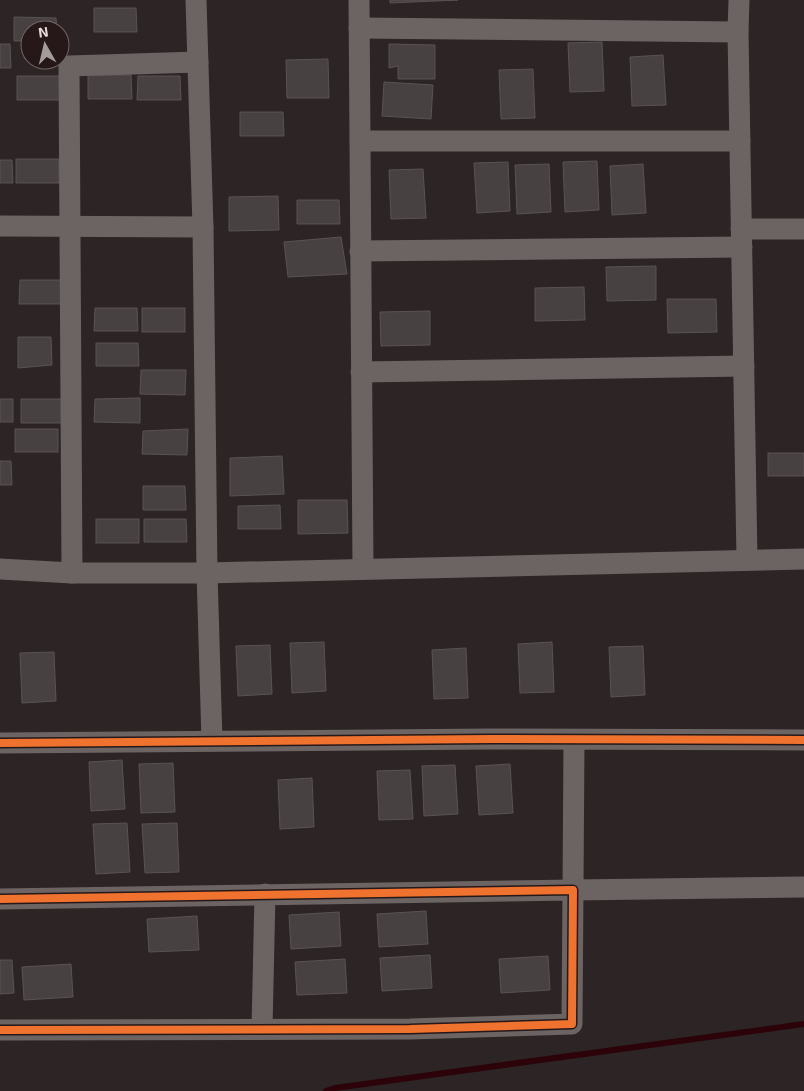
<svg xmlns="http://www.w3.org/2000/svg" width="804" height="1091" viewBox="0 0 804 1091" font-family="'Exo 2',sans-serif">
<style>
.lines{fill:none;stroke-linecap:round;stroke-linejoin:round}
.stream{stroke:#2c0308;stroke-width:6}
.building{fill:#484142;stroke:#5a5353}
.minor{stroke:#6c6363;stroke-width:21}
.cycleway-casing{stroke:#261818;stroke-width:11}
.cycleway{stroke:#ef722f;stroke-width:8}
</style>
<rect width="100%" height="100%" fill="#2c2425"/>
<g class="lines">
<!-- stream -->
<polyline class="stream" points="326,1091 335,1088 804,1024"/>
</g>
<!-- building -->
<g class="building">
<polygon points="390,0 458,0 390,3"/>
<polygon points="94,8 136,8 137,32 94,32"/>
<polygon points="14,17 56,18 57,30 30,30 30,41 14,41"/>
<polygon points="602,42 604,91 570,92 568,43"/>
<polygon points="0,44 10,44 11,68 0,68"/>
<polygon points="389,44 435,45 435,79 398,79 398,66 389,68"/>
<polygon points="663,55 666,105 632,106 630,57"/>
<polygon points="328,59 329,98 287,98 286,60"/>
<polygon points="533,69 535,118 501,119 499,70"/>
<polygon points="88,75 131,75 132,99 88,99"/>
<rect x="17" y="76" width="43" height="24"/>
<polygon points="138,76 180,76 181,100 137,100"/>
<polygon points="384,82 433,85 431,119 382,116"/>
<polygon points="240,112 283,112 284,136 240,136"/>
<rect x="16" y="159" width="43" height="24"/>
<polygon points="0,160 12,160 13,183 0,183"/>
<polygon points="597,161 599,210 565,212 563,162"/>
<polygon points="508,162 510,211 477,213 474,163"/>
<polygon points="549,164 551,212 517,214 515,165"/>
<polygon points="643,164 646,213 612,215 610,166"/>
<polygon points="423,169 426,218 391,219 389,170"/>
<polygon points="278,196 279,230 229,231 229,197"/>
<polygon points="297,200 339,200 340,224 297,224"/>
<polygon points="341,237 347,274 288,277 284,242"/>
<polygon points="656,266 656,300 607,301 606,267"/>
<polygon points="20,280 62,280 63,304 19,304"/>
<polygon points="584,287 585,320 535,321 535,288"/>
<polygon points="667,299 716,299 717,332 668,333"/>
<polygon points="95,308 137,308 138,331 94,331"/>
<rect x="142" y="308" width="43" height="24"/>
<polygon points="430,311 430,345 381,346 380,312"/>
<polygon points="18,337 51,337 52,365 18,368"/>
<polygon points="96,343 138,343 139,366 96,366"/>
<polygon points="141,370 186,370 185,395 140,394"/>
<polygon points="140,398 140,423 94,422 95,399"/>
<rect x="0" y="399" width="13" height="23"/>
<polygon points="21,399 63,399 64,423 21,423"/>
<rect x="15" y="429" width="43" height="23"/>
<polygon points="188,429 187,455 142,454 143,431"/>
<rect x="768" y="453" width="36" height="23"/>
<polygon points="282,456 284,494 230,496 230,458"/>
<polygon points="0,461 11,461 12,485 0,485"/>
<polygon points="143,486 185,486 186,510 143,510"/>
<polygon points="298,500 347,500 348,533 298,534"/>
<polygon points="280,505 281,529 238,529 238,506"/>
<rect x="96" y="519" width="43" height="24"/>
<polygon points="144,519 186,519 187,542 144,542"/>
<polygon points="324,642 326,691 292,693 290,643"/>
<polygon points="552,642 554,692 520,693 518,644"/>
<polygon points="270,645 272,694 238,696 236,646"/>
<polygon points="643,646 645,695 611,697 609,647"/>
<polygon points="466,648 468,698 434,699 432,650"/>
<polygon points="54,652 56,701 22,703 20,653"/>
<polygon points="122,760 125,809 91,811 89,762"/>
<polygon points="173,763 175,812 141,813 139,764"/>
<polygon points="510,764 513,813 479,815 476,766"/>
<polygon points="455,765 458,814 424,816 422,766"/>
<polygon points="410,770 413,819 379,820 377,771"/>
<polygon points="312,778 314,827 280,829 278,780"/>
<polygon points="127,823 130,872 96,874 93,824"/>
<polygon points="177,823 179,872 145,873 142,824"/>
<polygon points="426,911 428,944 379,947 377,914"/>
<polygon points="339,912 341,946 291,949 289,915"/>
<polygon points="197,916 199,950 149,952 147,919"/>
<polygon points="430,955 432,988 382,991 380,958"/>
<polygon points="548,956 550,990 501,993 499,959"/>
<polygon points="345,959 347,993 297,995 295,962"/>
<polygon points="0,960 12,960 14,993 0,994"/>
<polygon points="71,964 73,997 24,1000 22,967"/>
</g>
<g class="lines">
<!-- minor -->
<g class="minor">
<polyline points="359,0 363,569"/>
<polyline points="359,28 738,32 739,0"/>
<polyline points="738,32 747,560"/>
<polyline points="360,141 740,141"/>
<polyline points="0,226 203,227"/>
<polyline points="741,229 804,229"/>
<polyline points="360,251 742,247"/>
<polyline points="361,372 744,366"/>
<polyline points="0,569 72,573 69,66 198,62"/>
<polyline points="72,573 207,573 203,227 196,0"/>
<polyline points="574,740 573,890 804,887"/>
<polyline points="212,741 207,573 804,559"/>
<polyline points="0,743 491,739 804,740"/>
<polyline points="0,899 573,890 572,1024 410,1029 0,1030"/>
<polyline points="262,1029 265,894"/>
</g>
<!-- cycleway casing -->
<g class="cycleway-casing">
<g id="cycleway">
<polyline points="0,743 491,739 804,740"/>
<polyline points="0,899 573,890 572,1024 410,1029 0,1030"/>
</g>
</g>
<!-- cycleway -->
<use href="#cycleway" class="cycleway"/>
</g>
<!-- north arrow -->
<g transform="translate(45 45) rotate(352)"><circle r="24" fill="#261818" stroke="#726666"/>
<path d="M0-4L9 19L0 12L-9 19Z" fill="#a49b9b"/>
<text y="-8" font-size="14" font-weight="bold" text-anchor="middle" fill="#e5dbdb">N</text>
</g>
</svg>
